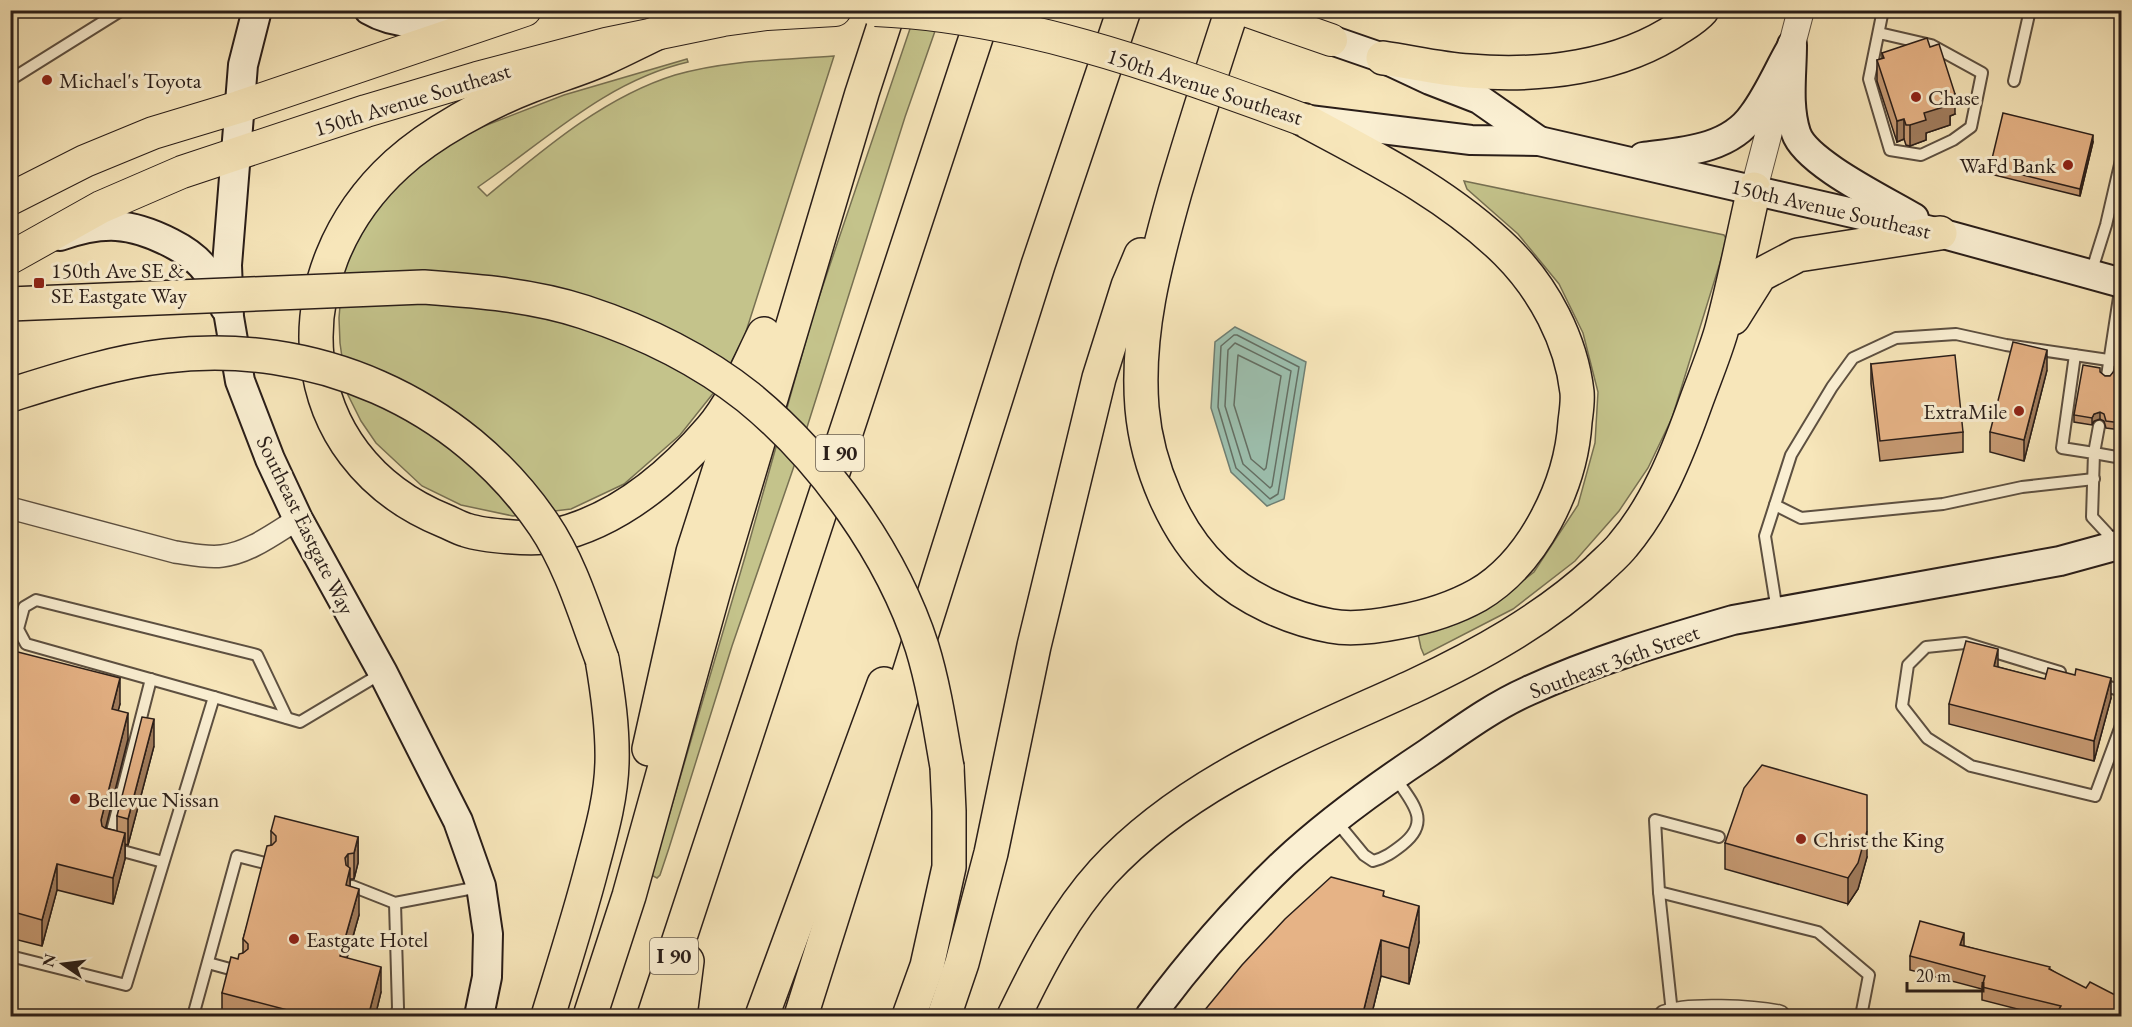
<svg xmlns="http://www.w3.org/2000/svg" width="2132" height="1027" viewBox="0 0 2132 1027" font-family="'EB Garamond',serif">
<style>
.grass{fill:#c4c38b;stroke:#777052;stroke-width:1.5}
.water{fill:#9dc0af;stroke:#6f7f73;stroke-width:1.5}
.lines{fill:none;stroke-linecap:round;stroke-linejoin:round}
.shore{stroke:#646f64;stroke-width:1.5}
.service-casing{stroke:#5d5041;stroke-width:14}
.minor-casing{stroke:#5d5041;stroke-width:24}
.tertiary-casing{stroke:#5d5041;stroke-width:28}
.secondary-casing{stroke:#2a1e19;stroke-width:32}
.primary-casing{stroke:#2a1e19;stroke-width:34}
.motorway-casing{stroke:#2a1e19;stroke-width:36}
.service{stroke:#faefd2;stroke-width:10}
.minor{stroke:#faefd2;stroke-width:21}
.tertiary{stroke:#faefd2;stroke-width:26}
.secondary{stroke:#faefd2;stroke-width:28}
.primary{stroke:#f7e6ba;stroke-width:32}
.motorway{stroke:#f7e6ba;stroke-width:33}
.primary-bridge-casing{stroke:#2a1e19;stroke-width:34;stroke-linecap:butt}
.motorway-bridge-casing{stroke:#2a1e19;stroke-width:36;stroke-linecap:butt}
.primary-bridge{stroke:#f7e6ba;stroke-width:32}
.motorway-bridge{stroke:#f7e6ba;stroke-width:33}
.wall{fill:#c69a73;stroke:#2a1e19;stroke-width:1.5}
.shaded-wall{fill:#a17d5e;stroke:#2a1e19;stroke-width:1.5}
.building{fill:#e6b386;stroke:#2a1e19;stroke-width:1.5}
.poi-dot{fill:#8f2418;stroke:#faefd2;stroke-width:2}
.labels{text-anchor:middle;stroke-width:6;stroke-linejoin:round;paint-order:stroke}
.shield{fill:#faefd2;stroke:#685d50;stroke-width:1.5}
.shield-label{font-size:21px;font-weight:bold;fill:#2a1e19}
.poi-label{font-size:22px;fill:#2a1e19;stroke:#faefd2;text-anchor:start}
.street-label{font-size:22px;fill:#2a1e19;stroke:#faefd2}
</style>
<rect width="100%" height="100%" fill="#f7e6ba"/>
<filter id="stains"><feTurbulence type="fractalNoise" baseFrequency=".00333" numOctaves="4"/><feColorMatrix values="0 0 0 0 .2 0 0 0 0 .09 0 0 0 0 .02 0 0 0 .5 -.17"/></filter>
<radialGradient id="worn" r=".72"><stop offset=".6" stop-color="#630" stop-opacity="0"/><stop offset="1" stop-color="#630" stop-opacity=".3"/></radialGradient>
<!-- grass -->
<g class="grass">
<polygon points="916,11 942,11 905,117 803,440 732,646 669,848 660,875 657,878 653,876 652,873 745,557 814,312"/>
<path d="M834,56L743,341L715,391L680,435L624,484L571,509L513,516L461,505L422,486L376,443L361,421L347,393L340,343L339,318L343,269L350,243L382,200L422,164L469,132L564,95L687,59L688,62C606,81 545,141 478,187L487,196C544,149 604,97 675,75C726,60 782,60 834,56Z"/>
<polygon points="1464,181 1724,235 1727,240 1672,418 1648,468 1619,511 1575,561 1513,609 1424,655 1421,648 1418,634 1485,610 1534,572 1578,505 1595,443 1598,392 1583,333 1559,284 1518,234 1467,189"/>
</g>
<!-- water -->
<polygon class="water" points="1235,327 1306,362 1284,499 1267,506 1231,472 1211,408 1215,342"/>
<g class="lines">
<!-- shore -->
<g class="shore">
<polygon points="1234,335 1237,335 1299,367 1278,494 1270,499 1236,468 1218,407 1221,346"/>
<polygon points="1235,343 1291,371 1272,486 1270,488 1243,464 1225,406 1228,350"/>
<polygon points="1238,355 1281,376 1266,468 1264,470 1251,459 1234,405"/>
</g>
<!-- service casing -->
<g class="service-casing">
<g id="service">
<polyline points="1879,33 1931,45 1982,73 1971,127 1953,140 1921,155 1890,150 1869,79 1883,10"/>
<polyline points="10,80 122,10"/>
<polyline points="2014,81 2030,10"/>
<polyline points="2091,273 2106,225 2122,156"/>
<polyline points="2075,355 2062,448 2094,453 2092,517 2117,544"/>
<polyline points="2107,376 2121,284"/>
<polyline points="2099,426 2094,453 2122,458"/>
<polyline points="1775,505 1801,518 1943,504 2022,487 2094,479"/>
<polyline points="1777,611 1765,536 1791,455 1832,387 1853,358 1896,338 1956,334 2006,345 2122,362"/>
<polyline points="2060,672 1965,643 1926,647 1908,665 1902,706 1927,738 1971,766 2095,796 2122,723"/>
<polyline points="151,679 108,847 163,862"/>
<polyline points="2097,683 2122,691"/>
<polyline points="214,697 26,644 18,629 24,607 36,600 257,655 287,718"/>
<path d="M1336,821L1364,855L1373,861C1385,858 1393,852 1402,845C1433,821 1411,802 1395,777"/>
<polyline points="352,886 395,903 479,887"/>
<polyline points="1659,892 1655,820 1719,837"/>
<polyline points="395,903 398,1008 396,1016"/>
<polyline points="10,956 126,985 214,697 300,722 382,673"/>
<polyline points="208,963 241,972"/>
<polyline points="1672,1013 1659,892 1818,932 1869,975 1861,1016"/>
<polyline points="193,1016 237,856 269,864"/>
</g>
</g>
<!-- minor casing -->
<g class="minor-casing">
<g id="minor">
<path d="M10,508L175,552C190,554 206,558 222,556C249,553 275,533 298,519"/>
<path d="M1665,1016C1688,1007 1754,1011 1779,1016"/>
</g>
</g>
<!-- tertiary casing -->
<g class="tertiary-casing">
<polyline id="tertiary" points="1754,189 1801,10"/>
</g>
<!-- secondary casing -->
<g class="secondary-casing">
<g id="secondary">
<polyline points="257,10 243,65 227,265 229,317 240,381 270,459 298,519 383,673 458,821 481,886 488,934 487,977 479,1016"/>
<path d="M369,10C403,30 444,21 481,19"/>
<polyline points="1331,40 1383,58 1430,80 1479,99 1539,141"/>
<path d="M1792,45C1792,74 1787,105 1796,133C1806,163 1886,201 1914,218"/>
<polyline points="1309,120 1471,140 1539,141 1940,233 2122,283"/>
<path d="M1643,157C1681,152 1729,150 1753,115C1768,95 1778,71 1790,50"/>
<path d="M60,236C103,221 130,222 171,243C185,250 200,260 209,275C215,285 219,297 225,308"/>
<path d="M1150,1016C1190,962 1235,910 1284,863C1328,822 1378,786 1428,753C1460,731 1492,707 1528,691C1593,661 1664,640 1733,620L2060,561L2122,544"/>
</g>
</g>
<!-- primary casing -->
<g class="primary-casing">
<g id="primary">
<polyline points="1245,10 1331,40"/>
<polyline points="10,199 85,161 153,133 239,107 525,10"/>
<polyline points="10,258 101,207 182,172 366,111 477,78 606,44 723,20 767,14 835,10"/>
</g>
</g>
<!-- motorway casing -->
<g class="motorway-casing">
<g id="motorway">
<path d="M1232,10C1212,71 1193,131 1175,192C1155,263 1136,334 1142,408C1147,465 1174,532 1216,571C1246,599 1291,619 1331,626C1352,630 1379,626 1399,622C1427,617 1453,609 1478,595C1534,562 1571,485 1575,422C1576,413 1578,402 1577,392C1571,340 1544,289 1507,252C1448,194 1375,158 1304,120"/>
<path d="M657,33C640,41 623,50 605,58C581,69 555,76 530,86C486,103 431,133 397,164C278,272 287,457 445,521C452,524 459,528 466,530C484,536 534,540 552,536C616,522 669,478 711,429C734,402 748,366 764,334"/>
<path d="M1383,58C1411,62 1440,69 1469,71C1540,77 1620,68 1680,27C1688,22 1696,17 1702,10"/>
<polyline points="1733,318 1760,275 1798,255 1940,233"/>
<polyline points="649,749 693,552 741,402"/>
<path d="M548,1016C563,967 579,917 592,867C601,833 611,799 612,763C613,728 608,694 602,659"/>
<polyline points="590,1016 629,896 716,583 862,93 889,10"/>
<polyline points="654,1016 985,10"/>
<polyline points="680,1016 687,961"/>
<polyline points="762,1016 884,684"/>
<polyline points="801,1016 1038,265 1124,10"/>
<polyline points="909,1016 927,966 949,867 949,811 947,767"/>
<polyline points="944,1016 962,963 991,853 1034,646 1099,378 1128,286 1141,255"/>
<path d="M1014,1016C1038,966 1065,914 1103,872C1187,781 1305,736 1414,686C1480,655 1545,619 1598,570C1606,562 1616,554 1623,545C1656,506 1676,457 1693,410C1702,384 1713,359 1721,332C1734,285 1743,237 1754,189"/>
</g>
</g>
<!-- service -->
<use href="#service" class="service"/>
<!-- minor -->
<use href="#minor" class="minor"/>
<!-- tertiary -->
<use href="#tertiary" class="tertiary"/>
<!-- secondary -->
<use href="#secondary" class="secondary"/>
<!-- primary -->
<use href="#primary" class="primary"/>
<!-- motorway -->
<use href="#motorway" class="motorway"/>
<!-- primary-bridge casing -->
<g class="primary-bridge-casing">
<path id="primary-bridge" d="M875,10C1023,16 1166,70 1304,120"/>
</g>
<!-- motorway-bridge casing -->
<g class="motorway-bridge-casing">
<g id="motorway-bridge">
<path d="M10,304L423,287C477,291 532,295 584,312C642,331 700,359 748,397C824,459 892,554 922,647C934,686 940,727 947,767"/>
<path d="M10,395C61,379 113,362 165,356C312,338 460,401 544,525C571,565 585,614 602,659"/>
</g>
</g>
<!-- primary-bridge -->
<use href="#primary-bridge" class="primary-bridge"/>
<!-- motorway-bridge -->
<use href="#motorway-bridge" class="motorway-bridge"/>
</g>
<!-- wall -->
<g class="wall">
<polygon points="1882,53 1955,114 1950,116 1950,125 1926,133 1926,140 1910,146 1906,145 1904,139 1897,142 1877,81 1877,60 1882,59"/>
<polygon points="2093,142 2080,196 1990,174 1990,167"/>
<polygon points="1871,364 1963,432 1963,452 1880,461 1871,384"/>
<polygon points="2047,370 2024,461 1990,452 1990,432"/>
<polygon points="2100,372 2105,376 2110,376 2121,372 2121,430 2106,428 2104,421 2100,419 2094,421 2092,425 2074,422 2074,415"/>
<polygon points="10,650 120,704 118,710 128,739 105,828 117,831 117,816 154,746 128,845 125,844 125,859 113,904 57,890 42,946 10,938"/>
<polygon points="1998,667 2111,698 2094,761 1949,724 1949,704"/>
<polygon points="271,831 358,837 358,863 354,879 350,879 350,887 359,915 347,958 381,992 375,1017 222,1017 222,993 238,959 243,953 243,939 271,845"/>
<polygon points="1725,843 1867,857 1858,889 1848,904 1725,869"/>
<polygon points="1384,896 1419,942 1409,984 1381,976 1371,1017 1199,1017"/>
<polygon points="1964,946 2050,969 2121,1017 2049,1017 1982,1000 1982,989 1910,970 1910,956"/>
</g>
<!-- shaded-wall -->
<g class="shaded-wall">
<polygon points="1955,94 1955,114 1950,116 1950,125 1926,133 1926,140 1910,146 1910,125 1924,113 1947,97"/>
<polygon points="1904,119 1904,139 1897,142 1897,121"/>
<polygon points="2093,135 2093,142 2080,196 2080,189"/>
<polygon points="2047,350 2047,370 2024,461 2024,440"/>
<polygon points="2100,412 2100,419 2094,421 2092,425 2092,418 2094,414"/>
<polygon points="1998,649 1998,669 1994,666"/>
<polygon points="120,678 120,704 112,735 112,709"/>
<polygon points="2111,678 2111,698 2094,761 2094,741"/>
<polygon points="128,713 128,739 101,846 101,820"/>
<polygon points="154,719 154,746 128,845 128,819"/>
<polygon points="1867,831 1867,857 1858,889 1848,904 1848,878"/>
<polygon points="125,833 125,859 113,904 113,878"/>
<polygon points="358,837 358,863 354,879 354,853"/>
<polygon points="348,854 348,877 350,868 350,893 346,911 345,858"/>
<polygon points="57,864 57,890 42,946 42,920"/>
<polygon points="359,889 359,915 340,982 340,956"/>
<polygon points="1419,906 1419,942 1409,984 1409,948"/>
<polygon points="1964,933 1964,946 1960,945"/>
<polygon points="1381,940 1381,976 1371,1017 1362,1017"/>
<polygon points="381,967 381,992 375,1017 368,1017"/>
</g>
<!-- building -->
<g class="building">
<polygon points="1927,38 1930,47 1939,44 1955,94 1947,97 1950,105 1924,113 1926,120 1910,125 1906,125 1904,119 1897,121 1877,60 1884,58 1882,53"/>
<polygon points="2003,113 2093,135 2080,189 1990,167"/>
<polygon points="2013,342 2047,350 2024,440 1990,432"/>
<polygon points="1955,355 1963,432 1880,441 1871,364"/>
<polygon points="2083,365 2100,368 2100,372 2105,376 2110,376 2114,371 2121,372 2121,423 2106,421 2104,414 2100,412 2094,414 2092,418 2074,415"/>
<polygon points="1966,641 1998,649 1994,666 2045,679 2048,668 2075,675 2076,669 2111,678 2094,741 1949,704"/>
<polygon points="10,650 120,678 112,709 128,713 101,820 102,826 105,828 125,833 113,878 57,864 42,920 10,911"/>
<polygon points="142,717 154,719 128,819 117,816"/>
<polygon points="1762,765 1867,795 1867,831 1858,863 1848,878 1725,843 1744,788"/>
<polygon points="275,816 358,837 354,853 348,854 345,858 346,865 350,868 346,885 359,889 340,956 381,967 368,1017 314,1017 222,993 231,957 238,959 239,954 243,953 248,949 248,944 243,939 267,846 272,845 276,841 276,836 271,831"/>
<polygon points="1331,877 1384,891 1383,896 1419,906 1409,948 1381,940 1362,1017 1199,1017 1242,965 1285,919"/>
<polygon points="1920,921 1964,933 1960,945 2050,967 2049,969 2086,988 2090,982 2121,998 2121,1017 2056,1017 2055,1016 2061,1006 1982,987 1985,976 1910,956"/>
</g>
<!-- markers -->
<g class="poi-dot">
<circle cx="47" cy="80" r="6"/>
<circle cx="1916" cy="97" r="6"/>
<circle cx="2068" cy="165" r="6"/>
<rect x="33" y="277" width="12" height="12" rx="3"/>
<circle cx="2019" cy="411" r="6"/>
<circle cx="75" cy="799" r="6"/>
<circle cx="1801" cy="839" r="6"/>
<circle cx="294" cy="939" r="6"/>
</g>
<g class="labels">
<!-- shield labels -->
<g class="shield">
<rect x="816" y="435" width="48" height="36" rx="4.5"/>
<rect x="650" y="938" width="48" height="36" rx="4.5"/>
</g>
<g class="shield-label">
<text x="840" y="460">I 90</text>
<text x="674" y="963">I 90</text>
</g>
<!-- poi labels -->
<g class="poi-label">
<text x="59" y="88">Michael's Toyota</text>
<text x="1928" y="105">Chase</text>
<text x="2056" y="173" text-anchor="end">WaFd Bank</text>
<text x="51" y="278">150th Ave SE &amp;<tspan x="51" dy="25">SE Eastgate Way</tspan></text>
<text x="2007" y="419" text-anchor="end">ExtraMile</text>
<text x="87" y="807">Bellevue Nissan</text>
<text x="1813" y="847">Christ the King</text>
<text x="306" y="947">Eastgate Hotel</text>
</g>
<!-- street labels -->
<g class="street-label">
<text transform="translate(1205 86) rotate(18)" y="8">150th Avenue Southeast</text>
<text transform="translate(412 99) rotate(-17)" y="8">150th Avenue Southeast</text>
<text transform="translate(1831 208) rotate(13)" y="8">150th Avenue Southeast</text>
<text transform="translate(306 525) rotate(64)" y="8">Southeast Eastgate Way</text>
<text transform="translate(1614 661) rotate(-20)" y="8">Southeast 36th Street</text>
</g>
</g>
<!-- margin -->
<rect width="2132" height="1027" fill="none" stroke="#f7e6ba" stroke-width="36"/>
<rect x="12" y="12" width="2108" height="1003" fill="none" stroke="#2a1e19" stroke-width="3"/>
<rect x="18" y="18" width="2096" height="991" fill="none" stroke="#2a1e19" stroke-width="1.5"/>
<!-- north arrow -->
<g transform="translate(63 964) rotate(284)" stroke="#faefd2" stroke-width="4.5" paint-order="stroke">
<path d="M0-4.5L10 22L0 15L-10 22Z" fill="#2a1e19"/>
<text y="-9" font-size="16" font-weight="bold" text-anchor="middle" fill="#2a1e19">N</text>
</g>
<!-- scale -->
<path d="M1907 982v9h76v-9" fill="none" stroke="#2a1e19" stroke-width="3"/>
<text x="1916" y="982" font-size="18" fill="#2a1e19" stroke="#faefd2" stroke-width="4.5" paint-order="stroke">20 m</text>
<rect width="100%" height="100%" filter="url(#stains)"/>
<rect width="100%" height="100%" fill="url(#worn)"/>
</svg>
